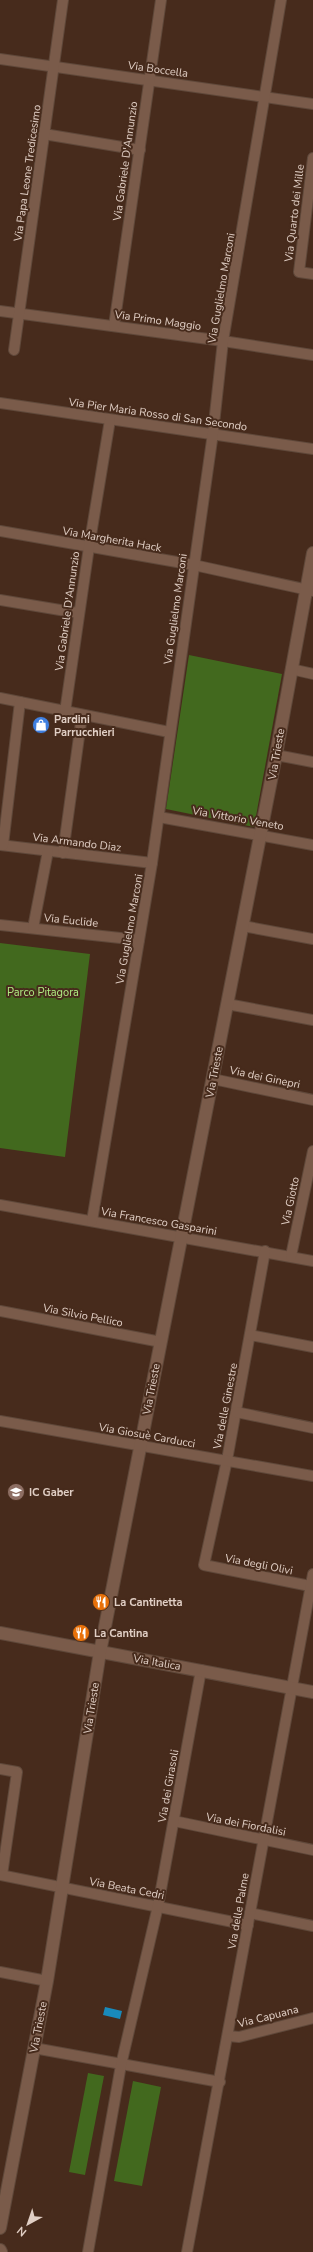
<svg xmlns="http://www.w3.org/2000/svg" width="313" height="2252" viewBox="0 0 313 2252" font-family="'Nunito Sans',sans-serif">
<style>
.green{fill:#42691e}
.water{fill:#198abb}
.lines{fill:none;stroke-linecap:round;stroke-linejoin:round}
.street-casing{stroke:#5f483a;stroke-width:12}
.secondary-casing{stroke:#5f483a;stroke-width:14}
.street{stroke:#7a5b4a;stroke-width:10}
.secondary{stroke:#7a5b4a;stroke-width:12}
.labels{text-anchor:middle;stroke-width:4;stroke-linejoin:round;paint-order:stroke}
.street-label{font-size:11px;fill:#e1cfc5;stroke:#472b1c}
.poi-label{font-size:11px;font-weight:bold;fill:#e1cfc5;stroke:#472b1c;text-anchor:start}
.park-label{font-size:11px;fill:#b0ec83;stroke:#472b1c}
</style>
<rect width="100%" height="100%" fill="#472b1c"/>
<!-- green -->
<g class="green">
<polygon points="189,655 282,674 254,827 166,809"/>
<polygon points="0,943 90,954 65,1157 0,1148"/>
<polygon points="88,2073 104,2076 85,2175 69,2172"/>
<polygon points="133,2081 161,2087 142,2186 114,2181"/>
</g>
<!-- water -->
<polygon class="water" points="105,2007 122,2011 120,2019 103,2015"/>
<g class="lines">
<!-- street casing -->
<g class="street-casing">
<g id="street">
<polyline points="0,59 313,104"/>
<polyline points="44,134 140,150"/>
<polyline points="313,158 299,272 313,274"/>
<polyline points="0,311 223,341 313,355"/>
<polyline points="114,326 161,0"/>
<polyline points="14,350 63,0"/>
<polyline points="0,403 313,449"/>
<polyline points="0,531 194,565 313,591"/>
<polyline points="0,600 78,613"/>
<polyline points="291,669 313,674"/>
<polyline points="0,698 169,732"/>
<polyline points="65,712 89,547 110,420"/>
<polyline points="276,755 313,762"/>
<polyline points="159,817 313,845"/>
<polyline points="0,845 152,863"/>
<polyline points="3,845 20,702"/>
<polyline points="63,853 82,715"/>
<polyline points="0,925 139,940"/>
<polyline points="243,926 313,939"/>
<polyline points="33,928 48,851"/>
<polyline points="227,1004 313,1020"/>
<polyline points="213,1079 313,1100"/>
<polyline points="0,1205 313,1261"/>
<polyline points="92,1221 152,863 213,433 223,341 281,0"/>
<polyline points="265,1251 227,1460 204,1565 310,1586"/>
<polyline points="291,1256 313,1151"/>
<polyline points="0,1311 161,1342"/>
<polyline points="250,1335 313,1347"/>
<polyline points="236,1412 313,1428"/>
<polyline points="0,1421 313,1476"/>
<polyline points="0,1769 17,1772 2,1875"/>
<polyline points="174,1821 313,1850"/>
<polyline points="0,1875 248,1925"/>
<polyline points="250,1913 313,1926"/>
<polyline points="0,1972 47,1981"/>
<polyline points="228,2036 239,2037 313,2018"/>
<polyline points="34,2048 220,2082"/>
<polyline points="88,2252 121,2065 158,1906 201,1670"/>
<polyline points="187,2252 313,1574"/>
</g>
</g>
<!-- secondary casing -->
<g class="secondary-casing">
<g id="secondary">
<polyline points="0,1633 313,1692"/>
<polyline points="0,2228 47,1981 100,1652 276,755 313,553"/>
<polyline points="0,2250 1,2252"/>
</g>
</g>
<!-- street -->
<use href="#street" class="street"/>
<!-- secondary -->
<use href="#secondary" class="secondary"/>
</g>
<!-- icons -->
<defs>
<g id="shop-disc" transform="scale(0.9)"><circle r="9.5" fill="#3f7fe0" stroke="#472b1c"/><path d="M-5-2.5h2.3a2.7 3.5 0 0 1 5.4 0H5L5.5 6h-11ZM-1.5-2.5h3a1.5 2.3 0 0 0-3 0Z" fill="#fff"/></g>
<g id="school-disc" transform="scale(0.9)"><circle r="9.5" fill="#8d6e63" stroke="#472b1c"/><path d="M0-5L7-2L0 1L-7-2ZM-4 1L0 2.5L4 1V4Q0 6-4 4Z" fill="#fff"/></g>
<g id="restaurant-disc" transform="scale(0.9)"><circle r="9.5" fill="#e8710a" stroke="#472b1c"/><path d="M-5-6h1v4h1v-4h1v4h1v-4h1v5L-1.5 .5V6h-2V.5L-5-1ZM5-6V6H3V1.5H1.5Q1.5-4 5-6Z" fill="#fff"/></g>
</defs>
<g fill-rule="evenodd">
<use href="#shop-disc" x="41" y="725"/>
<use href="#school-disc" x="16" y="1492"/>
<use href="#restaurant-disc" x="101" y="1602"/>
<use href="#restaurant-disc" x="81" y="1633"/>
</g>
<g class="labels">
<!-- street labels -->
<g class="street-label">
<text transform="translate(158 69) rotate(8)" y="4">Via Boccella</text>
<text transform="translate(125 161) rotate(-82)" y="4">Via Gabriele D'Annunzio</text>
<text transform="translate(27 173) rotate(-82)" y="4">Via Papa Leone Tredicesimo</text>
<text transform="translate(294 213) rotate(-83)" y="4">Via Quarto dei Mille</text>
<text transform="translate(221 288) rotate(-80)" y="4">Via Guglielmo Marconi</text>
<text transform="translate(158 320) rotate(8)" y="4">Via Primo Maggio</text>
<text transform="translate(158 414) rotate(8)" y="4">Via Pier Maria Rosso di San Secondo</text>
<text transform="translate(112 539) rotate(10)" y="4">Via Margherita Hack</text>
<text transform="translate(175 609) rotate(-82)" y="4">Via Guglielmo Marconi</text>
<text transform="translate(67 611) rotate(-82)" y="4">Via Gabriele D'Annunzio</text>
<text transform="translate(276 754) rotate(-80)" y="4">Via Trieste</text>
<text transform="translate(238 818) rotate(10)" y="4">Via Vittorio Veneto</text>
<text transform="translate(77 842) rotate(7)" y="4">Via Armando Diaz</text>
<text transform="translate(71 920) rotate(6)" y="4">Via Euclide</text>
<text transform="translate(129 929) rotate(-80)" y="4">Via Guglielmo Marconi</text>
<text transform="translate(214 1072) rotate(-79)" y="4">Via Trieste</text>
<text transform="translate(265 1077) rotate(12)" y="4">Via dei Ginepri</text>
<text transform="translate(290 1201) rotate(-78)" y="4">Via Giotto</text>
<text transform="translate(159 1221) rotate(10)" y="4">Via Francesco Gasparini</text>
<text transform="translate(83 1315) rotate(11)" y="4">Via Silvio Pellico</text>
<text transform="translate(151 1389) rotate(-79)" y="4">Via Trieste</text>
<text transform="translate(225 1406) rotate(-79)" y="4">Via delle Ginestre</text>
<text transform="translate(147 1435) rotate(10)" y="4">Via Giosuè Carducci</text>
<text transform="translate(259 1564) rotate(11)" y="4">Via degli Olivi</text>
<text transform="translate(157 1662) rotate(10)" y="4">Via Italica</text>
<text transform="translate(91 1708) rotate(-81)" y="4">Via Trieste</text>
<text transform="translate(168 1786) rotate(-80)" y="4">Via dei Girasoli</text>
<text transform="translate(246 1824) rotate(11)" y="4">Via dei Fiordalisi</text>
<text transform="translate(127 1888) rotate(11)" y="4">Via Beata Cedri</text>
<text transform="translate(238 1911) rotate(-80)" y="4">Via delle Palme</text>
<text transform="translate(268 2016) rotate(-14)" y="4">Via Capuana</text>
<text transform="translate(38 2027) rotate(-79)" y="4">Via Trieste</text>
</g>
<!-- poi labels -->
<g class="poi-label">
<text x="54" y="723">Pardini<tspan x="54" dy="13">Parrucchieri</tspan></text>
<text x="29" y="1496">IC Gaber</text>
<text x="114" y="1606">La Cantinetta</text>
<text x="94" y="1637">La Cantina</text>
</g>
<!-- park labels -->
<g class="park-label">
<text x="43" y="996">Parco Pitagora</text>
</g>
</g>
<!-- north arrow -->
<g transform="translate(28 2224) rotate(220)" stroke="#472b1c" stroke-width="3" paint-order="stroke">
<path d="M0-3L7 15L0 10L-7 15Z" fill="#e1cfc5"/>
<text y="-6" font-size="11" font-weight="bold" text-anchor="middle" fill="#e1cfc5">N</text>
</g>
</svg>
